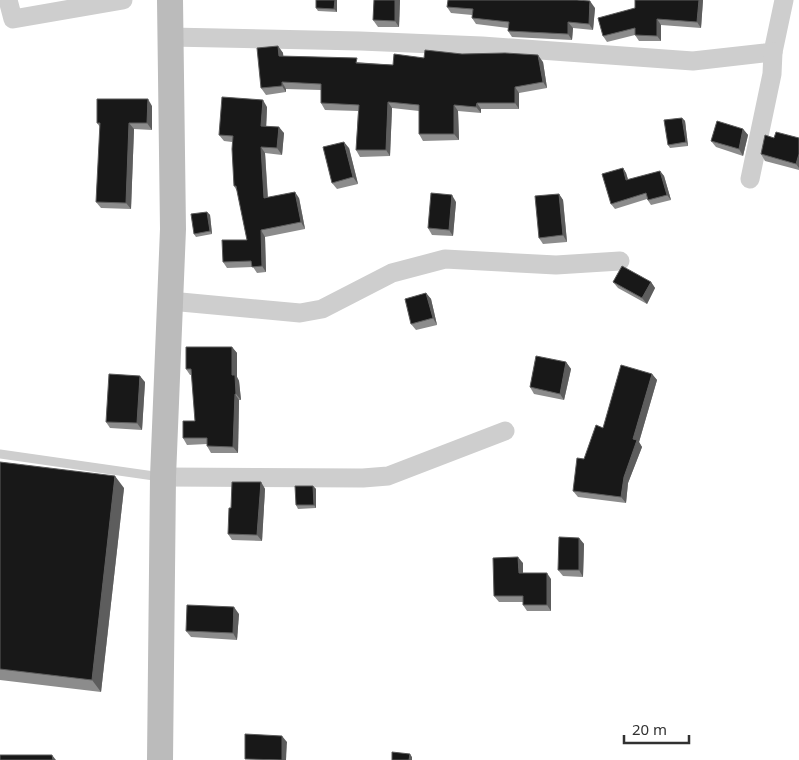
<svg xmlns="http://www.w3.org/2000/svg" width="799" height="760" viewBox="0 0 799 760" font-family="'Noto Sans',sans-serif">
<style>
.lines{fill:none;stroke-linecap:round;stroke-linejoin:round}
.lane{stroke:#cecece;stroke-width:9}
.street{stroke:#cecece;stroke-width:19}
.secondary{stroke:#bbb;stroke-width:26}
.wall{fill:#8c8c8c}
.shaded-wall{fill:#5d5d5d}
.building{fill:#181818;stroke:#5d5d5d}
</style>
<rect width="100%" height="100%" fill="#fff"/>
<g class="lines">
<!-- lane -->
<polyline class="lane" points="0,454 161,477"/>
<!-- street -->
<g class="street">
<polyline points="8,0 13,19 123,0"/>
<polyline points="170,37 360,41 482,46 693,61 773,52 784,0"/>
<polyline points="750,179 772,74 773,52"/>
<polyline points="170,301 300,313 322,309 392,273 445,259 556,265 620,261"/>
<polyline points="163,477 363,478 388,476 505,431"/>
</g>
<!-- secondary -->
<polyline class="secondary" points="160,760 163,477 173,229 170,0"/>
</g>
<!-- wall -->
<g class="wall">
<polygon points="316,0 337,0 337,12 318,11 316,8"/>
<polygon points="374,0 400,0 399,27 378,27 373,20"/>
<polygon points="635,0 703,0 701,28 661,25 661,41 639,41 635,35 607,42 603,36 635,8"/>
<polygon points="447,7 595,8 593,30 573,28 572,40 512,37 508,31 508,28 476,24 472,18 472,15 451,13"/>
<polygon points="278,46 283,53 283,56 393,65 424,58 543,62 547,88 519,93 519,109 481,109 481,113 458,111 459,140 423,141 419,134 419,111 392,108 390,156 360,157 356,150 358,111 325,110 321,103 321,90 286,89 286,92 266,95 261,88"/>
<polygon points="152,106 152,130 134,129 131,209 101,208 96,202 100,127 97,123"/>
<polygon points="267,107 266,126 284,133 282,155 265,153 268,197 299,198 305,229 265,237 266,272 257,273 253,267 227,268 223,262 247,240 237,191 234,186 232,142 224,141 219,135"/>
<polygon points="682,118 685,121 688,146 670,148 668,145"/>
<polygon points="743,129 748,135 743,156 716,147 711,141"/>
<polygon points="774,138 799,138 799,170 765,161 761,154"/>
<polygon points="349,148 358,184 337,189 332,183"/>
<polygon points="623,168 626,173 628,180 660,171 664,176 671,200 651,205 647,199 615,209 611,204"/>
<polygon points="559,194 563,200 567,242 543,244 539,238"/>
<polygon points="456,202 453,236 432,235 428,228"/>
<polygon points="207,212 210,215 212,234 196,237 194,234"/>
<polygon points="613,282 651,282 655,288 647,304 618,288"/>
<polygon points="426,293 431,299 437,325 416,330 411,324"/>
<polygon points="232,347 237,353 237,377 239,381 241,400 239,400 238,453 211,453 207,446 207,444 187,445 183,438 195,421 192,375 190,375 186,369"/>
<polygon points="566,362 571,369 564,400 534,394 530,387"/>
<polygon points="652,374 657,380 639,442 642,447 628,483 626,503 578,497 573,491 584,459 603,428"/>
<polygon points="145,382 142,430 110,428 106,422"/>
<polygon points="0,462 124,488 101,692 0,680"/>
<polygon points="261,482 265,489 262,541 232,540 228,534 231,508"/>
<polygon points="313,486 316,489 316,508 298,509 296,505"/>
<polygon points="579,538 584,544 583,577 563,576 558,570"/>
<polygon points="523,563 523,573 551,579 551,611 527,611 523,605 523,602 499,602 494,596"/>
<polygon points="239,614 237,640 191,637 186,631"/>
</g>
<!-- shaded-wall -->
<g class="shaded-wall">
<polygon points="335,0 337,0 337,12 334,9"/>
<polygon points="395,0 400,0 399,27 395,21"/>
<polygon points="699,0 703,0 701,28 697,22"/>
<polygon points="590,1 595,8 593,30 589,24"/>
<polygon points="657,19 661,25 661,41 657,36"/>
<polygon points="568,22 573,28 572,40 568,34"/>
<polygon points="278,46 283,53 284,62 279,56"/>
<polygon points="538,55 543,62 547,88 543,82"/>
<polygon points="282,82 286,89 286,92 282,86"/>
<polygon points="515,87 519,93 519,109 515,103"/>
<polygon points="148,99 152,106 152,130 147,123"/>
<polygon points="263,100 267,107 266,132 261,126"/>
<polygon points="388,102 392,108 390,156 386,150"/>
<polygon points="477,103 481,109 481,113 476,107"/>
<polygon points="454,105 458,111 459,140 454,134"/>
<polygon points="682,118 685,121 688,146 686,142"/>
<polygon points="129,123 134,129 131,209 126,203"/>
<polygon points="279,127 284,133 282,155 277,148"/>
<polygon points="743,129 748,135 743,156 739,149"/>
<polygon points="344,142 349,148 358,184 353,177"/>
<polygon points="261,147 265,153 268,204 264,198"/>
<polygon points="799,154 799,168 796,164"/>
<polygon points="623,168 626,173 630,186 626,180"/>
<polygon points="660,171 664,176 671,200 667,195"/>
<polygon points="295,192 299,198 305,229 301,222"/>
<polygon points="559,194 563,200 567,242 563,235"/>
<polygon points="452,195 456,202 453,236 449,230"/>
<polygon points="207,212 210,215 212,234 210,231"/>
<polygon points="261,230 265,237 266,272 262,266"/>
<polygon points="651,282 655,288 647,304 642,298"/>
<polygon points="426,293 431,299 437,325 433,318"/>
<polygon points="232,347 237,353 237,377 239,381 241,400 236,394 232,375"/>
<polygon points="566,362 571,369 564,400 560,394"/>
<polygon points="652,374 657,380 639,442 642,447 628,483 626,503 621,497 624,477 633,439"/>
<polygon points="140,376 145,382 142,430 137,423"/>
<polygon points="235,394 239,400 238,453 233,447"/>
<polygon points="115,476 124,488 101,692 92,680"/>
<polygon points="261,482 265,489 262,541 257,535"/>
<polygon points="313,486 316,489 316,508 314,505"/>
<polygon points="579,538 584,544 583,577 579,570"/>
<polygon points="518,557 523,563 523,579 519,573"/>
<polygon points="547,573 551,579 551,611 547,605"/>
<polygon points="234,607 239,614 237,640 233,633"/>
<polygon points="282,736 287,742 286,760 282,760"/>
<polygon points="410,754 412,757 412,760 409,760"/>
<polygon points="52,755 56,760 53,760"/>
</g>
<!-- building -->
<g class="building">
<polygon points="316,0 335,0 334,9 316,8"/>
<polygon points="374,0 395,0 395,21 373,20"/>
<polygon points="448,0 577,0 590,1 589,24 568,22 568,34 508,31 509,22 472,18 473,9 447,7"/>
<polygon points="635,0 699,0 697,22 657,19 657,36 635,35 635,28 603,36 598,18 635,8"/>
<polygon points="278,46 279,56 357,58 356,63 393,65 394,54 424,58 425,50 462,54 505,53 538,55 543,82 515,87 515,103 477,103 476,107 454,105 454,134 419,134 419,105 388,102 386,150 356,150 359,105 321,103 321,84 282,82 282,86 261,88 257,48"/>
<polygon points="222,97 263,100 261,126 279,127 277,148 261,147 264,198 295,192 301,222 261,230 262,266 252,267 251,261 223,262 222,240 247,240 236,186 234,186 232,149 233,136 219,135"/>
<polygon points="97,99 148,99 147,123 129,123 126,203 96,202 100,123 97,123"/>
<polygon points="682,118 686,142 668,145 664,120"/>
<polygon points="717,121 743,129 739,149 711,141"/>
<polygon points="776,132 799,138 799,154 796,164 761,154 765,135 774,138"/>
<polygon points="344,142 353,177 332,183 323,147"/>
<polygon points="623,168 626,180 660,171 667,195 648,200 646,193 611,204 602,174"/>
<polygon points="431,193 452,195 449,230 428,228"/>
<polygon points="559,194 563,235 539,238 535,196"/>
<polygon points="207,212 210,231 194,234 191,214"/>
<polygon points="622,266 651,282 642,298 613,282"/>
<polygon points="426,293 433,318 411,324 405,299"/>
<polygon points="186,347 232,347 232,375 235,375 236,394 235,394 233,447 207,446 207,438 183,438 183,421 195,421 191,369 186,369"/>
<polygon points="536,356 566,362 560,394 530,387"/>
<polygon points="621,365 652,374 633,439 637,440 624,477 621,497 573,491 577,458 584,459 596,425 603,428"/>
<polygon points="109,374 140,376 137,423 106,422"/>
<polygon points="0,462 115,476 92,680 0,669"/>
<polygon points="232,482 261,482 257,535 228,534 229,508 231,508"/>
<polygon points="295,486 313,486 314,505 296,505"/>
<polygon points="559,537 579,538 579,570 558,570"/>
<polygon points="518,557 519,573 547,573 547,605 523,605 523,596 494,596 493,558"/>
<polygon points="187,605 234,607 233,633 186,631"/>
<polygon points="245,734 282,736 282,760 245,759"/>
<polygon points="392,752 410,754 409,760 392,760"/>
<polygon points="0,755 52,755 53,760 0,760"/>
</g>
<!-- scale -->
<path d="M624 735v8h65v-8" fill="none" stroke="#313131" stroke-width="2.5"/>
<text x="632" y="735" font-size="15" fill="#313131" stroke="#ffffff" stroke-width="4" paint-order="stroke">20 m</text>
</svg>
